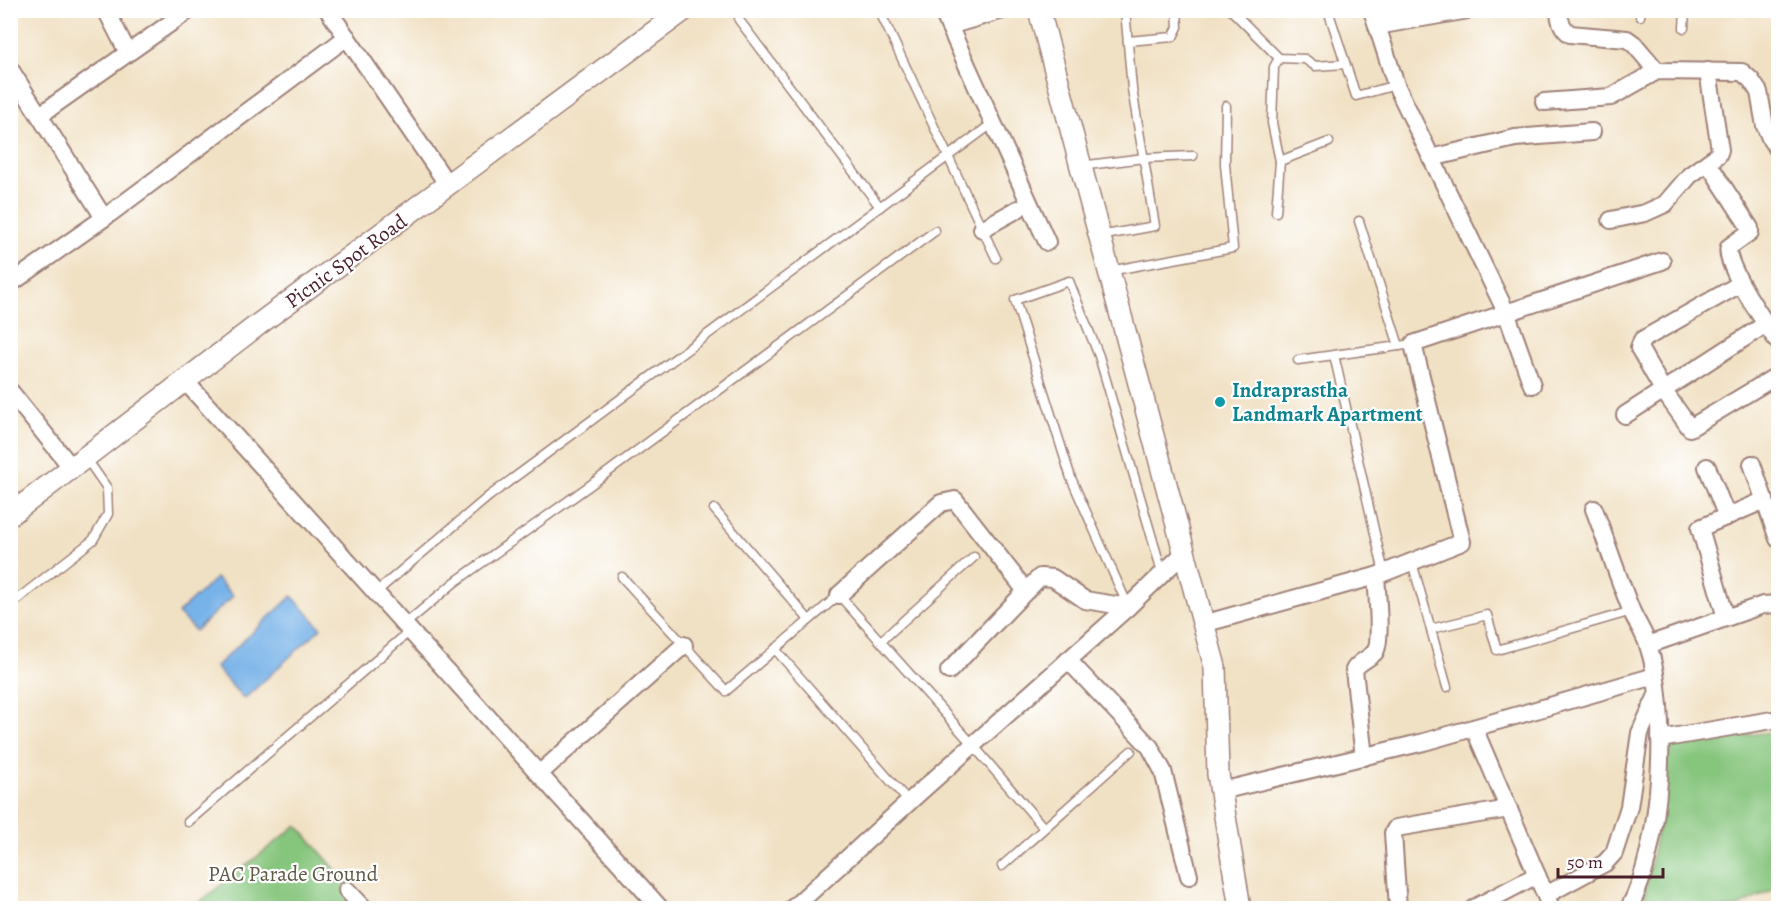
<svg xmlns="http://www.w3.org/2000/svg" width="1789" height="919" viewBox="0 0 1789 919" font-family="Alegreya,serif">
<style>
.green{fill:#85c57c;stroke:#687254;stroke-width:1.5}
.water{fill:#77b2e8;stroke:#60688a;stroke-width:1.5}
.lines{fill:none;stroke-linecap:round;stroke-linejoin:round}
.service-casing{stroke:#9e8078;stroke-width:11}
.minor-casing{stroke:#9e8078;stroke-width:20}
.tertiary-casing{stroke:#9e8078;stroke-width:24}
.service{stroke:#fff;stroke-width:8}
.minor{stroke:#fff;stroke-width:16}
.tertiary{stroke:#fff;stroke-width:21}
.culture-dot{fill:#0f9aa8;stroke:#fff;stroke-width:2}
.labels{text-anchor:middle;stroke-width:4.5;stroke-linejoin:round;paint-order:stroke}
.street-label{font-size:21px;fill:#4a1f2b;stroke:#fff}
.culture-label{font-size:21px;font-weight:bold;fill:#0d838f;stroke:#fff;text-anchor:start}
.park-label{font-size:21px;fill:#5f5947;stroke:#fff}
</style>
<rect width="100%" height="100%" fill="#fff"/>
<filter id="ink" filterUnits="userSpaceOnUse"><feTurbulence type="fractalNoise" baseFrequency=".0167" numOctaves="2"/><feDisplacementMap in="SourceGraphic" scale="12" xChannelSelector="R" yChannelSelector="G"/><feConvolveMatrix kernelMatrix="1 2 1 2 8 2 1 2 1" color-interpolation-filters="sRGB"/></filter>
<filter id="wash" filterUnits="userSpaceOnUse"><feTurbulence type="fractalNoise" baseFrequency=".008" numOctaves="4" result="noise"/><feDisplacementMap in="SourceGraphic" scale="24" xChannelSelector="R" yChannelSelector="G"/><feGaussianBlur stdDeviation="1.35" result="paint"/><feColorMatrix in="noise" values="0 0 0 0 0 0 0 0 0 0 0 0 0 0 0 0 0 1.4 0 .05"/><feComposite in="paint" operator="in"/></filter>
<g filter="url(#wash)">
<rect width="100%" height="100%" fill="#f1e1c4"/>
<!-- green -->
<g class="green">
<polygon points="1778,731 1778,887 1736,908 1629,908 1644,899 1661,810 1667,745"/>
<polygon points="297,825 369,908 192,908"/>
</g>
<!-- water -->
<g class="water">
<polygon points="216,578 233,596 195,631 178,613"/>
<polygon points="292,596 321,628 244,699 215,667"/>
</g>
</g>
<g filter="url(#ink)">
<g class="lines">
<!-- service casing -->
<g class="service-casing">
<g id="service">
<polyline points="879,10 996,258"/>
<polyline points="1231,10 1279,58 1305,59 1315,66 1345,64"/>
<polyline points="1328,10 1356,96 1396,85"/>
<polyline points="1640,16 1641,10"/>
<polyline points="739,20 880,207"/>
<polyline points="1684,28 1685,10"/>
<polyline points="1128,41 1173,37 1178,27 1177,10"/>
<polyline points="1280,161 1329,142"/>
<polyline points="1080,166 1144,158 1193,156"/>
<polyline points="1276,212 1280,161 1272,123 1274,67 1279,58"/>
<polyline points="1359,221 1399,346"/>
<polyline points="1100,236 1155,226 1132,89 1125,10"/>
<polyline points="1109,271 1233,248 1225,164 1226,106"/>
<polyline points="1334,355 1384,573"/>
<polyline points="1298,360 1413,344"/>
<polyline points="714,509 809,620"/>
<polyline points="1412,562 1447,687"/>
<polyline points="622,577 726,691 839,595 973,745 1044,828"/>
<polyline points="375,593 488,497 993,123"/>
<polyline points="10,605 93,540 108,514 107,488 86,458"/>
<polyline points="1128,606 1071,478 1015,300 1069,281 1099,356 1162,572"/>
<polyline points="404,625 455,582 589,486 935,231"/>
<polyline points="1431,629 1487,615 1497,650 1632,611"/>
<polyline points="881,641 974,557"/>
<polyline points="775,649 909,802"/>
<polyline points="188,822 410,631"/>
<polyline points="1002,866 1131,751"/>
</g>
</g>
<!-- minor casing -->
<g class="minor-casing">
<g id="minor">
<polyline points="106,10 128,53"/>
<polyline points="328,10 448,185"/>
<polyline points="942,10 1047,242"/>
<polyline points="1372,10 1396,85 1506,312 1532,385"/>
<path d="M1559,10C1559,21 1562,28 1570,34L1627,39L1634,44L1657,71"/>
<polyline points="949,26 1003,10"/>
<polyline points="1377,26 1468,10"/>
<polyline points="10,69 104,218"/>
<polyline points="1544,102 1611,97 1657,71 1742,72 1751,80 1759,92 1765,126 1771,140 1778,149"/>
<polyline points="40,115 189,10"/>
<polyline points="1431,158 1515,138 1592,132"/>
<path d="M1708,163L1750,228V232L1729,247C1722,262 1768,327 1778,342"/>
<polyline points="1611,220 1645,213 1665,204 1690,175 1718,155 1720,150 1708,71"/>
<polyline points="982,229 1018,209"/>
<polyline points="10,284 104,218 347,37"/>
<polyline points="1740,284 1642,340 1639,348 1663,390 1690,428 1778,375"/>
<polyline points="185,381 660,908"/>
<polyline points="10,391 72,468"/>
<polyline points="1625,415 1766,324"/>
<polyline points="1752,464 1778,539"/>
<polyline points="1707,467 1727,517"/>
<path d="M1594,509C1607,543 1618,578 1632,612C1637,623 1644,633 1648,645C1670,710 1662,848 1629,908"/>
<polyline points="1026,591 1040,577 1053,578 1085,600 1128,607"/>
<polyline points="839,595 941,503 955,500 1026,591 949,671"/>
<polyline points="1726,618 1700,528 1765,500"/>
<polyline points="1203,624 1376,576 1462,542 1413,344 1662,261"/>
<polyline points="1648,645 1763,605 1778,604"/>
<polyline points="1068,660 1150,747 1163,771 1189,876"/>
<polyline points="1474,728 1551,908"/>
<polyline points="1660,739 1778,719"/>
<path d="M1364,757L1354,670C1358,662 1369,659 1375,652C1382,642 1377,591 1376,576"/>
<polyline points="539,774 684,645"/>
<polyline points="1221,791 1424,742 1655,676"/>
<polyline points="347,890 364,908"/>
<polyline points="1546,895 1605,863 1614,853 1629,807 1640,733 1657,695"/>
<polyline points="793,908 920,792 1128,607 1184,553"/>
<polyline points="1398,908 1393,833 1396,828 1509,809"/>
<polyline points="1474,908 1537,875"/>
</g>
</g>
<!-- tertiary casing -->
<g class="tertiary-casing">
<g id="tertiary">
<polyline points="1039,10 1215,667 1218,774 1240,908"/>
<polyline points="10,515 259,324 684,10"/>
</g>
</g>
<!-- service -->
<use href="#service" class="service"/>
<!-- minor -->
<use href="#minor" class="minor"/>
<!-- tertiary -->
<use href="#tertiary" class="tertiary"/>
</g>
</g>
<!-- markers -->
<circle class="culture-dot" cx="1220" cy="402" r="6"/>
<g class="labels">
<!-- street labels -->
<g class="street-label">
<text transform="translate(346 261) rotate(-36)" y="7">Picnic Spot Road</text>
</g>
<!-- culture labels -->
<g class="culture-label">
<text x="1232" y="397">Indraprastha<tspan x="1232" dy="24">Landmark Apartment</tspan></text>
</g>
<!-- park labels -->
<g class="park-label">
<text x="293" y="881">PAC Parade Ground</text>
</g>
</g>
<!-- margin -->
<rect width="1789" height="919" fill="none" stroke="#fff" stroke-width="36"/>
<!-- scale -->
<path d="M1558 868v9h105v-9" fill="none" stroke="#4a1f2b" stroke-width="3"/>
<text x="1567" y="868" font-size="18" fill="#4a1f2b" stroke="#ffffff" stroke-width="4.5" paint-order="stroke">50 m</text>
</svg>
